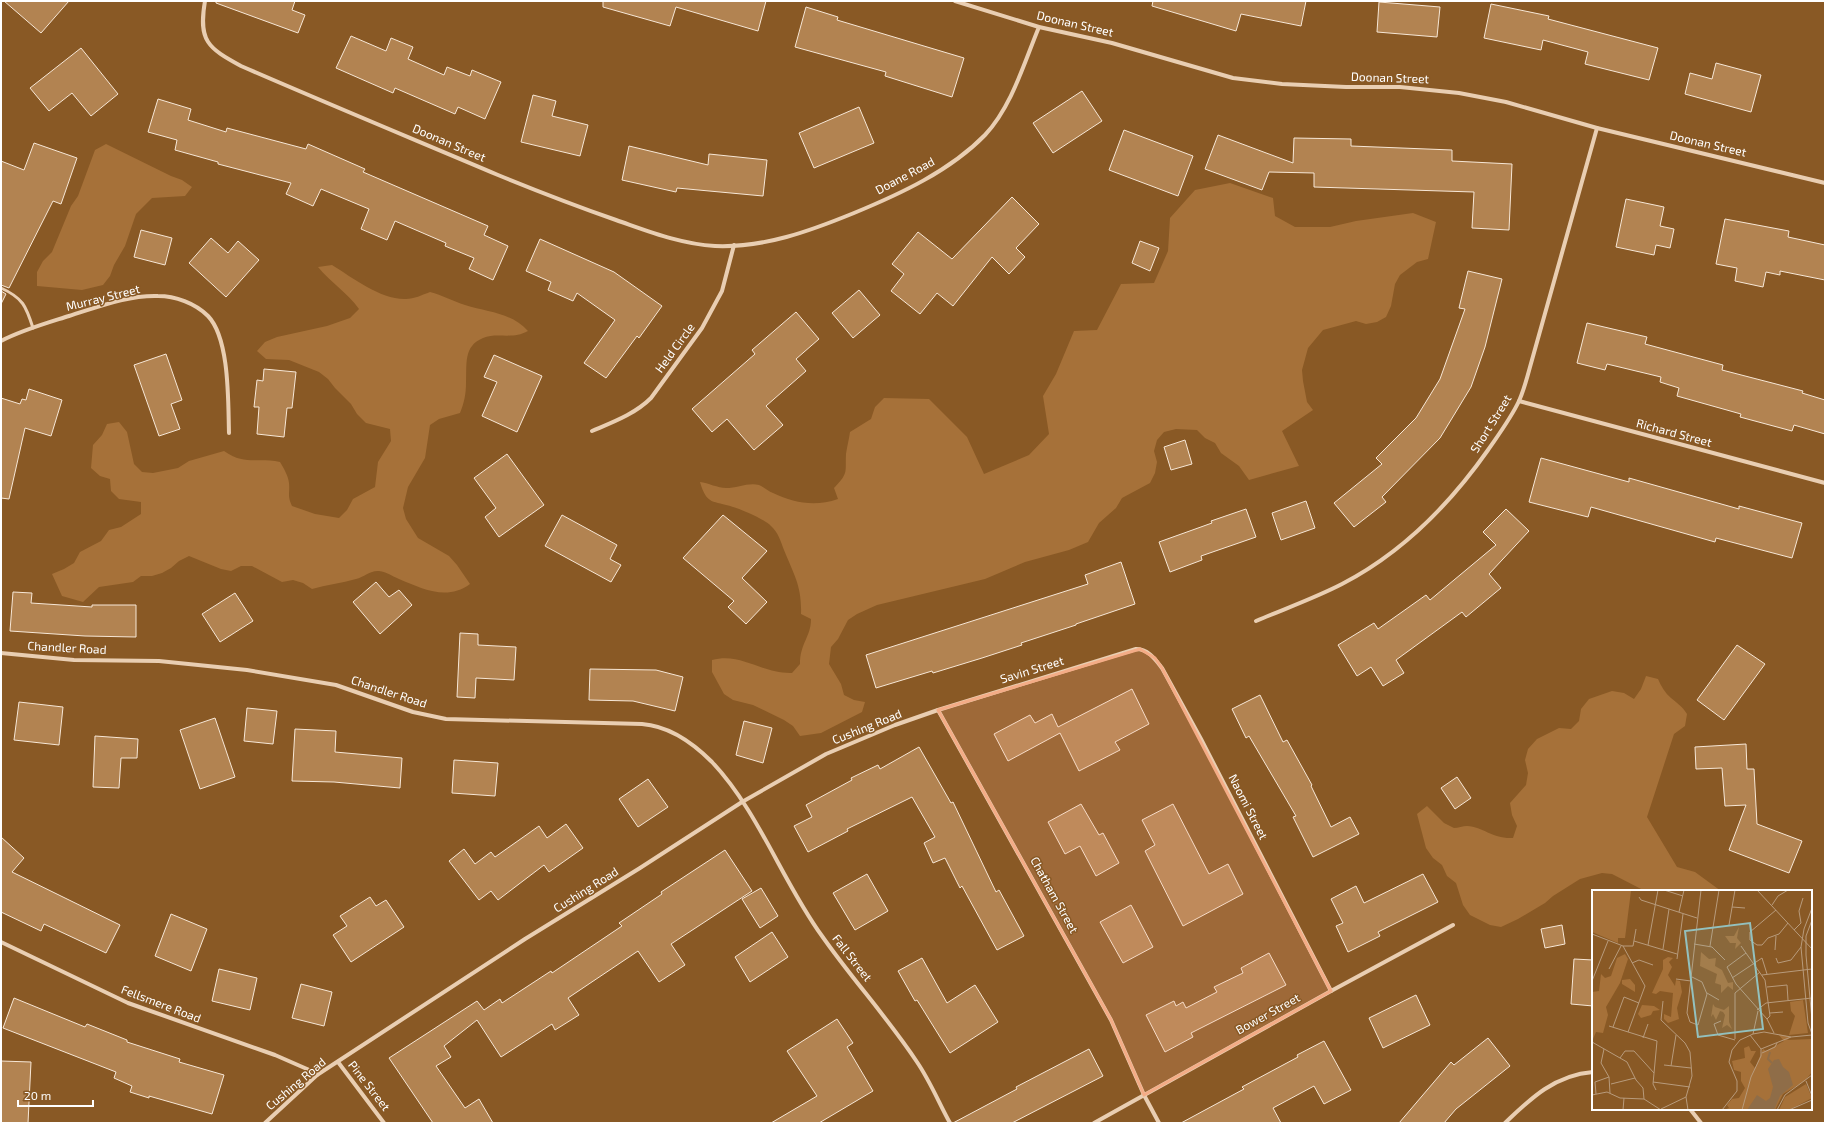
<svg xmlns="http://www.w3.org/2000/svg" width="1826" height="1124" viewBox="0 0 1826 1124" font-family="'Exo 2',sans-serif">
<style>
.green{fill:#a67139}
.building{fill:#b28351;stroke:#f7e7d6}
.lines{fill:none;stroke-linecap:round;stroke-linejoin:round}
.service{stroke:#e9ceb2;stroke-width:3}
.minor{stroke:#e9ceb2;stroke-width:4}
.marked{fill:#f4ac86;fill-opacity:0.2;stroke:#f4ac86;stroke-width:3;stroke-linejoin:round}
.labels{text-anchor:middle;stroke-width:3;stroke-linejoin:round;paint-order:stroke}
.street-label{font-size:12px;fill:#fff;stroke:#895925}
.inset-river{fill:none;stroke:#8f6d48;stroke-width:2}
.inset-road{fill:none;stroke:#b89b7c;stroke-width:1}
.view{fill:#93c1be;fill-opacity:0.15;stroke:#93c1be;stroke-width:2}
.inset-edge{fill:none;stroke:#fff;stroke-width:2}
</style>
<rect width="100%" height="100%" fill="#895925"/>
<!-- green -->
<g class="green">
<polygon points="106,144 171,176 182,180 192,187 185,196 152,198 136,214 125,246 114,265 110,276 103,285 82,290 37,286 37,272 43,261 52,252 71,206 78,196 95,150"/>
<path d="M1230,183L1273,198L1275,216L1295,227H1330L1356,221L1413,213L1436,222L1428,259L1417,262L1400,275L1395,284L1391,306L1386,317L1377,322L1366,324L1356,321L1323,330L1308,348L1302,370L1303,381L1307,402L1313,410L1282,431L1299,466L1249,480L1239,466L1221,453L1215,443L1205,438L1197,430L1176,429L1164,432L1157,440L1154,451L1157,462L1155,473L1150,483L1122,498L1116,508L1099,523L1088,542L1069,550L1025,562L985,579L877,605L857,614L848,620L838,639L831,647L829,664L841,684L844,695L854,700L865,702L862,712L821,733L800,736L793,726L784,720L753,705L733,700L724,694L712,672V660C742,652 761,674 792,673L800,664C800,643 811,637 811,619L801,614C802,586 794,575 784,550C781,542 778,532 771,526C764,519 743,510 733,507C713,500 707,506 700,482C708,483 718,488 726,488C737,488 749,482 759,485C764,487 768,491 773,493C794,503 815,507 838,499L834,488C849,473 845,472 846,454C847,447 849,439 850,432L871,419L875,407L884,398L929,399L967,437L984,474L1029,455L1049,434L1043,396L1056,374L1074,331L1097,330L1121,284L1154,283L1168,251L1170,218L1195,190Z"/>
<path d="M332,265C353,278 381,300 406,299C414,299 422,295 430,292C442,295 453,301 465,305C488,312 512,313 528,331C512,340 497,332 483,338C463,346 467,365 466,383C466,394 464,403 460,413L439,419L430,425L425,458L408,487L403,508L406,519L418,538L449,556L457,565L470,584C447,601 423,589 399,579C392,576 387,572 379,571C371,570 364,577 356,579C342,583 326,585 312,589L303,583L293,580L282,582L252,566H241L231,571L221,569L189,556L179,561L171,568L162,573L152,576H141L133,582L99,587L83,602L62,596L52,574L64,569L74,563L80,552L101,541L109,530L121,527L141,514V502L119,499L111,491L110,479L100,476L91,468L93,445L102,435L107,424L119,422L127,432L134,464L142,472L153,473L178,468L189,461L224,451C245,466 257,457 280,462C284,469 288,475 289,483C290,494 287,495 292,506L315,514L339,518L347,510L353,499L375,487L378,462L391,441L390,429L366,423L357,414L351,404L335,388L328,379L319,372L289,360L266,359L257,351L265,342L277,337L327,326L350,318L359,309C348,293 331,283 318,267Z"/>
<path d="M1646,676L1658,679C1661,686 1665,693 1671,698C1677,703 1682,706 1687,714L1685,726L1674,734L1647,817L1677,867L1695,872L1721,891H1645L1612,874L1602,873L1580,879L1553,896L1545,903L1518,919L1501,927L1490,925L1470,915L1463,905L1456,883L1447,876L1442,865L1433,858L1426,848L1417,814L1427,806L1444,823L1454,828C1458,828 1463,826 1467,826C1484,827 1492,839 1513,838L1517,826L1512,815L1510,803L1526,785L1528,773L1525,760L1528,749L1537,739L1559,728L1571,729L1579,721L1581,709L1589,699L1612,691L1624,693L1634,699L1641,689Z"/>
</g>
<!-- building -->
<g class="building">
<polygon points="4,1 69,1 41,33"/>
<polygon points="216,1 295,1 292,10 305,15 298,33 216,3"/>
<polygon points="603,1 766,1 758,31 676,7 670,26 603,7"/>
<polygon points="1153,1 1306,1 1301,26 1241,14 1236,31 1152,6"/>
<polygon points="1379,2 1440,7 1437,37 1377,32"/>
<polygon points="1491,4 1549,16 1548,19 1658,48 1649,80 1585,64 1588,52 1543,40 1541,50 1484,38"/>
<polygon points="806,7 838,17 837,20 964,58 952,97 885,76 886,72 795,47"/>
<polygon points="351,36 386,51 391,38 413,47 408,59 444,75 447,67 470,76 472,70 501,82 485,119 458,107 455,114 395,88 393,93 336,68"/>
<polygon points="81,48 118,94 91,116 72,93 49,111 30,88"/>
<polygon points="1716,63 1761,75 1751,112 1685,94 1690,73 1712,79"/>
<polygon points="1082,91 1102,121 1053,153 1033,123"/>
<polygon points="533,95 556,101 552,116 588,125 580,156 521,142"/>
<polygon points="158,99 191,109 188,120 226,132 227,128 306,149 308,144 365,169 363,172 488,226 484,235 508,246 493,280 469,269 474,258 445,246 446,243 395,221 387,240 361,229 369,209 321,189 313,206 286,194 291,183 218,164 218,162 175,150 177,140 148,132"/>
<polygon points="859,107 874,143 814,168 799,133"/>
<polygon points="1124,130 1193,156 1178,196 1109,170"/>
<polygon points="1218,135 1293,163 1294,138 1351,139 1351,146 1452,150 1452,161 1512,164 1509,230 1472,228 1474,192 1314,187 1314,173 1269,172 1262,190 1205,169"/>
<polygon points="34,143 77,158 61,204 53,201 9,288 1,285 1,161 24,170"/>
<polygon points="629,146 708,165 709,154 767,160 763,196 677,188 676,192 622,180"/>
<polygon points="1012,197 1039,224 1016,248 1025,257 1009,274 992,257 953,306 937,293 920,314 891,291 904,274 892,264 918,232 952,259"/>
<polygon points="1626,199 1664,207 1660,226 1674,229 1670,248 1656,245 1654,255 1616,247"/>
<polygon points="1725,219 1789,231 1788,237 1825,245 1825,280 1780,271 1780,275 1766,272 1763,287 1735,281 1737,268 1716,264"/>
<polygon points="141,230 172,238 165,265 134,257"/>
<polygon points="211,238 228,253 238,241 259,260 226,297 189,263"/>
<polygon points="540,239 614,272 662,306 639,338 637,336 606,378 584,363 615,320 577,293 573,301 548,290 551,282 526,271"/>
<polygon points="1140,241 1159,248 1150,271 1132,263"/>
<polygon points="1468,271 1502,279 1485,347 1471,387 1440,438 1382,497 1386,502 1354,527 1334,503 1382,464 1376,458 1416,418 1440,379 1465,309 1459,308"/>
<polygon points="859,290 880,315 853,338 832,313"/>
<polygon points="1,291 6,294 1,304"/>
<polygon points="796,312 819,339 796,359 806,371 766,406 783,425 754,450 727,419 712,432 692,409 755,354 752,350"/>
<polygon points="1587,323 1647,337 1645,344 1723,365 1722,370 1803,391 1802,393 1825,400 1825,434 1794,425 1792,431 1740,417 1741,414 1677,396 1679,388 1660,382 1661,377 1607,364 1605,370 1577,363"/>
<polygon points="166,354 182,400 171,404 180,429 159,436 134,365"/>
<polygon points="494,355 542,376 517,432 482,416 497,382 484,377"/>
<polygon points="264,369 296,372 292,408 287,408 284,437 257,434 259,407 254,407 257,380 263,381"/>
<polygon points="29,389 62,400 51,436 25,428 9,499 1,498 1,398 20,404 22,399 26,400"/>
<polygon points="1185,440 1192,464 1171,470 1164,447"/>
<polygon points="507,454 544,505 499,537 485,517 496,508 474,478"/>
<polygon points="1541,458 1629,482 1629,478 1739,509 1739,506 1802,523 1792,558 1716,538 1715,542 1591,507 1588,517 1529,502"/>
<polygon points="1306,501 1315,528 1281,540 1272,513"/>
<polygon points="1246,509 1256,537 1201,556 1202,560 1170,572 1159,542 1212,523 1211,521"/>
<polygon points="1506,509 1529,531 1489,574 1501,588 1466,617 1462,612 1396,660 1404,673 1383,686 1371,667 1357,676 1338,645 1374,623 1378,629 1426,595 1430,600 1496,545 1483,532"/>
<polygon points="562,515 617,545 610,559 621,565 611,582 545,546"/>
<polygon points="723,515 767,551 742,578 767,602 746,624 728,607 734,601 683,558"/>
<polygon points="1121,562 1135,604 1076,624 1076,625 1021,643 1022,645 982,658 933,673 932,671 876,688 866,655 1088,584 1085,575"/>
<polygon points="376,582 389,597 399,590 412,605 380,634 353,602"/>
<polygon points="13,592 32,593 31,603 92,607 92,605 136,605 136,637 85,636 10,631"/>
<polygon points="235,593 253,621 220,642 202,614"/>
<polygon points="460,633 478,634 478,645 516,647 514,680 476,678 475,698 457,697"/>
<polygon points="1737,645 1765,664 1724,720 1697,700"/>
<polygon points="590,669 656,670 683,677 675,711 633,701 589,700"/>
<polygon points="1132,689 1149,724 1115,742 1120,750 1079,771 1060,733 1008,761 994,734 1030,715 1035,723 1052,714 1058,727"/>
<polygon points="1260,695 1283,742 1287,740 1312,785 1311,786 1331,827 1350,817 1359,834 1313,857 1293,817 1296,816 1249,736 1246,738 1232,709"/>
<polygon points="19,702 63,707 59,745 14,740"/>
<polygon points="247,708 277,711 273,744 244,741"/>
<polygon points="215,718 235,777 200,789 180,730"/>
<polygon points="744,721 772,728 763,763 736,755"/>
<polygon points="295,729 336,731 335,752 402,758 400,788 334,782 292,781"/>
<polygon points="95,736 138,739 137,758 121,758 119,788 93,787"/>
<polygon points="1746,744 1747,769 1754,769 1757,824 1802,841 1789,873 1729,850 1746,805 1725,806 1722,768 1696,769 1695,747"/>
<polygon points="919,747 951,803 953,802 996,892 999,890 1024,936 997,950 962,886 960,888 945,858 933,863 924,843 935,837 912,797 847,829 848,831 808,852 794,826 812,817 806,805 852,780 851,778 878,765 880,769"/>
<polygon points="454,760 498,763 495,796 452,793"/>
<polygon points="1457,777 1471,798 1455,809 1441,788"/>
<polygon points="648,779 668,807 638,827 619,799"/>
<polygon points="1081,804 1099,835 1103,833 1119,863 1096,876 1080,846 1065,854 1048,822"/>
<polygon points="1173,804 1209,874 1228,864 1243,894 1183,926 1145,851 1155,845 1142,820"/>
<polygon points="566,824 583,848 549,872 544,865 498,900 491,891 479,900 449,861 464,849 475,864 491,852 495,857 539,826 547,838"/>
<polygon points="1,837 24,858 12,872 120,925 106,953 44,924 41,931 1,912"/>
<polygon points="725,850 752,891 671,944 685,965 659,982 638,951 568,998 579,1015 555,1030 552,1024 501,1057 477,1020 444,1046 451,1057 436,1066 465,1108 479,1099 493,1123 433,1123 389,1058 477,1001 484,1010 500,999 502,1003 551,971 552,973 622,926 619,923 662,894 661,892"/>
<polygon points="867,874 888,911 855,930 833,893"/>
<polygon points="1423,874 1438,902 1378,932 1380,936 1348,952 1336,926 1343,923 1331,899 1356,886 1364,903"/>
<polygon points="761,888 778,916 760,928 742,899"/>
<polygon points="370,897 376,906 386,900 404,927 351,962 333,935 347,926 340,916"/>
<polygon points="1131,905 1153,947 1123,963 1100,922"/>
<polygon points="171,914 207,929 191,971 155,956"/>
<polygon points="1562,925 1565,944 1545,948 1541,929"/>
<polygon points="772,932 788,957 750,982 735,957"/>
<polygon points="1269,953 1286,985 1191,1033 1193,1037 1165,1052 1146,1015 1174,1001 1176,1006 1183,1002 1186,1008 1217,992 1214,987 1243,973 1241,968"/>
<polygon points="922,958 947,1003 975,985 998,1022 950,1053 917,1000 915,1001 898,971"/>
<polygon points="1574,959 1593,960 1593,1006 1571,1004"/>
<polygon points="219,969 257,978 250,1010 212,1001"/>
<polygon points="301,984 332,992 324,1026 292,1018"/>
<polygon points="1416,995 1430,1025 1383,1048 1369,1018"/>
<polygon points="14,998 85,1027 87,1024 127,1040 127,1042 180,1059 179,1062 224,1075 212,1114 149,1096 149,1098 130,1092 132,1086 114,1078 116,1072 3,1028"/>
<polygon points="837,1019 853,1043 847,1047 873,1091 819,1123 771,1123 817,1096 787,1051"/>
<polygon points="1488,1038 1510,1066 1456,1109 1444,1123 1399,1123 1451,1062 1454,1065"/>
<polygon points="1324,1041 1351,1090 1324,1104 1314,1086 1273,1108 1281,1123 1181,1123 1244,1089 1242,1087 1298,1057 1297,1055"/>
<polygon points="1089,1049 1103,1076 1012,1123 953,1123 1017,1089 1016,1087"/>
<polygon points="1,1061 31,1062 28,1123 1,1123"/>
</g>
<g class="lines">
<!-- service -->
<path class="service" d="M1,288C23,298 26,306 33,328"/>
<!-- minor -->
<g class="minor">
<path d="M205,1C198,41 208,48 241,66C326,103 413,139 498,175C537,191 576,206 616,220C648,231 680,244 715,246C764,248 810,231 854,213C900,194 950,171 985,135C1012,106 1024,63 1039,27"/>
<polyline points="955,1 1039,27 1112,43 1233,78 1282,84 1346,87 1400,87 1459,93 1506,102 1597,128 1825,183"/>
<path d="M1,341C22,330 47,323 69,316C98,307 128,295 158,296C175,296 195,303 208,316C230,339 228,403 229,433"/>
<polyline points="1519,401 1825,483"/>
<path d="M592,431C613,422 635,414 651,398L702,328L722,291L734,245"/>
<path d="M1256,621C1284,609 1315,598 1342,584C1402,553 1450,504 1488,450C1499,434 1511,418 1519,401C1524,390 1527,378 1530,367L1597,128"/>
<path d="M1,653L74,660L159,661L247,670L336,685L413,712L446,719L642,724C669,726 693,743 712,762C759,812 782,881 822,936C852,979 888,1018 917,1062C930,1081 939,1103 950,1123"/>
<polyline points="938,710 1111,1020 1144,1095 1159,1123"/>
<polyline points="1,942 128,1003 275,1055 307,1069 317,1075"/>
<polyline points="338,1062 384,1123"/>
<polyline points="1690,1109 1701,1123"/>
<path d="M265,1123L317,1075L525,939L640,868L742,802L826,754L895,725L938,710L1136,649C1148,649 1155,659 1162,668L1201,739L1331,991"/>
<polyline points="1094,1123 1331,991 1453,925"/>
<path d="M1505,1123C1531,1098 1555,1075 1593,1072"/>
</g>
</g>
<!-- marked area -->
<path class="marked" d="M1140,649L1155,658L1162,668L1331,991L1144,1095L1111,1020L938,710Z"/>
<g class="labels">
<!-- street labels -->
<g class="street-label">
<text transform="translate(1075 24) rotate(13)" y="4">Doonan Street</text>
<text transform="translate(1390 78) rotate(2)" y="4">Doonan Street</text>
<text transform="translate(449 143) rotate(23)" y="4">Doonan Street</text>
<text transform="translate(1708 144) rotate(13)" y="4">Doonan Street</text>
<text transform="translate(905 176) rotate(-28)" y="4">Doane Road</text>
<text transform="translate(103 298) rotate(-14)" y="4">Murray Street</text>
<text transform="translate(675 348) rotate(-54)" y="4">Held Circle</text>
<text transform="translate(1491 424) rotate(-58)" y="4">Short Street</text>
<text transform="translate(1674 433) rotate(15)" y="4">Richard Street</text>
<text transform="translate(67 648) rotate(3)" y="4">Chandler Road</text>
<text transform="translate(1032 670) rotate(-17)" y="4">Savin Street</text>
<text transform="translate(389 692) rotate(18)" y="4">Chandler Road</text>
<text transform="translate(867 727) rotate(-22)" y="4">Cushing Road</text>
<text transform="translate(1248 807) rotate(63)" y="4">Naomi Street</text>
<text transform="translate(586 890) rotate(-32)" y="4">Cushing Road</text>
<text transform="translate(1054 895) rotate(61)" y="4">Chatham Street</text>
<text transform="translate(852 958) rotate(52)" y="4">Fall Street</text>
<text transform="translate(161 1004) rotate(21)" y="4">Fellsmere Road</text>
<text transform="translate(1268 1014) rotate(-29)" y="4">Bower Street</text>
<text transform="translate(296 1084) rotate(-40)" y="4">Cushing Road</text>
<text transform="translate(369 1086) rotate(52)" y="4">Pine Street</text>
</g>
</g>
<!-- overview -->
<g transform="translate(1592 890)">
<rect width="220" height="220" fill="#895925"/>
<path d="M2,0L39,1L33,48H26V53L0,42V5ZM147,37L145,48L149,53L143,59L144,53H138L133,46H142ZM109,62L117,69L124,68L123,76L130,80L136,93L141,92V100L136,96L129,103V95L123,93L125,84L108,76ZM33,64L36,69L28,93L14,117L16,125L11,143L4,142L1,149L0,102L7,101L9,84L13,88L19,86L25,68ZM76,67L81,68L77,72L80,77L76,85L83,96L84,90L88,91L90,102L85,118L87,129L76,133L72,129V124L79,127L81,103L68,101L64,104L60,103L71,79V70ZM38,89L43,95V102L30,94V90ZM211,110L216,143L197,145L203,126L199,121L198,112ZM121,114L123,117L132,120L137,116V132L140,139L135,135L130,138L133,125L131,122L128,121L124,130L121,124L119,127ZM50,115L62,116L68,120L61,121L59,125L49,128L46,124ZM186,144L199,147L195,150L220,149V182L213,191L191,204L183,220H132L137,218L135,215L140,209L147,208L153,198L149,191V182L142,180L140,171L153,168L152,158L157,156L159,161H164L158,172L163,178L171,159L174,161L192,151ZM214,194L220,208L197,220H187L193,207Z" fill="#a67139"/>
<path d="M187,169L191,177L197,182L201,195L188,206L182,220H155L165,205L174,211L178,208L181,197L176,179L182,170Z" fill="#8f6d48"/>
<path class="inset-river" d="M178,162L176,169L180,173"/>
<path class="inset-road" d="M72,0L91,6M165,0L220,59M47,7L49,10L105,28M180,15L186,6L196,0M140,17L153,18M220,18L212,39L209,57L216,133L220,144M184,20L158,42V50L165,55H170L176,48L187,44L196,33M87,22L92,0M220,30L214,46V65L220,130M137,35L143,0M202,40L209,33L207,21L211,8M0,44L31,56L53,96L36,142M42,51L85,64M102,54L120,57L133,70M56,55L66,0M31,56H41L44,39M118,56L127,0M149,56L173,90L178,126L175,129M71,59L77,19M183,60L184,46M154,63L135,77L144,94L175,129L182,143M184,68L186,73L199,70L209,57M85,69L91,24M40,73L47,70L61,75M17,79L29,56M170,85L220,79M100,87L110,92L115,104L106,135L98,132L95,123L109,0M140,88L170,68L175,84M84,89L99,91M0,91L16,51M175,97L195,95L196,110M115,103L127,110M71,111L69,130L93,153L98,162L100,186L94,207L96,220M165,120L174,113L220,108M178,123L191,122M129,131L122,134L126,145L143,150M17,136L65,151L61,194L64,200M21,137L32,107L47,113M161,144L166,121M158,145L169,159M51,148L56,134M143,149V103L168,82M0,152L35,172L44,190L51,198L52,209M12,159L9,173L17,187L18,203M169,159L199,147M170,163L183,157L185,153M28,168L33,161H42L62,183M72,175L99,178M79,176L84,145M214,191L220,206M61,192L98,197M19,194L43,188M4,204L3,192L17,187M0,205L15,202L28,208L52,209L69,220M69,219L94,207M31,220L32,208M130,220L145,201V191L137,172L140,160L148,150L161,144L172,142L199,147L220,145M150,220L159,187L169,166V159M185,220L193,205L220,185M197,220L220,210"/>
<path class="view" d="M158,33L171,139L106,147L93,41Z"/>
<rect width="220" height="220" class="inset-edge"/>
</g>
<!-- border -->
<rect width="1826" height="1124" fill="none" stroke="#ffffff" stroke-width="4"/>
<!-- scale -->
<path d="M18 1100v6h75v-6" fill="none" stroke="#ffffff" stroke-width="2"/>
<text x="24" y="1100" font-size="12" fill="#ffffff" stroke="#895925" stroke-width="3" paint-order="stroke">20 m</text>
</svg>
